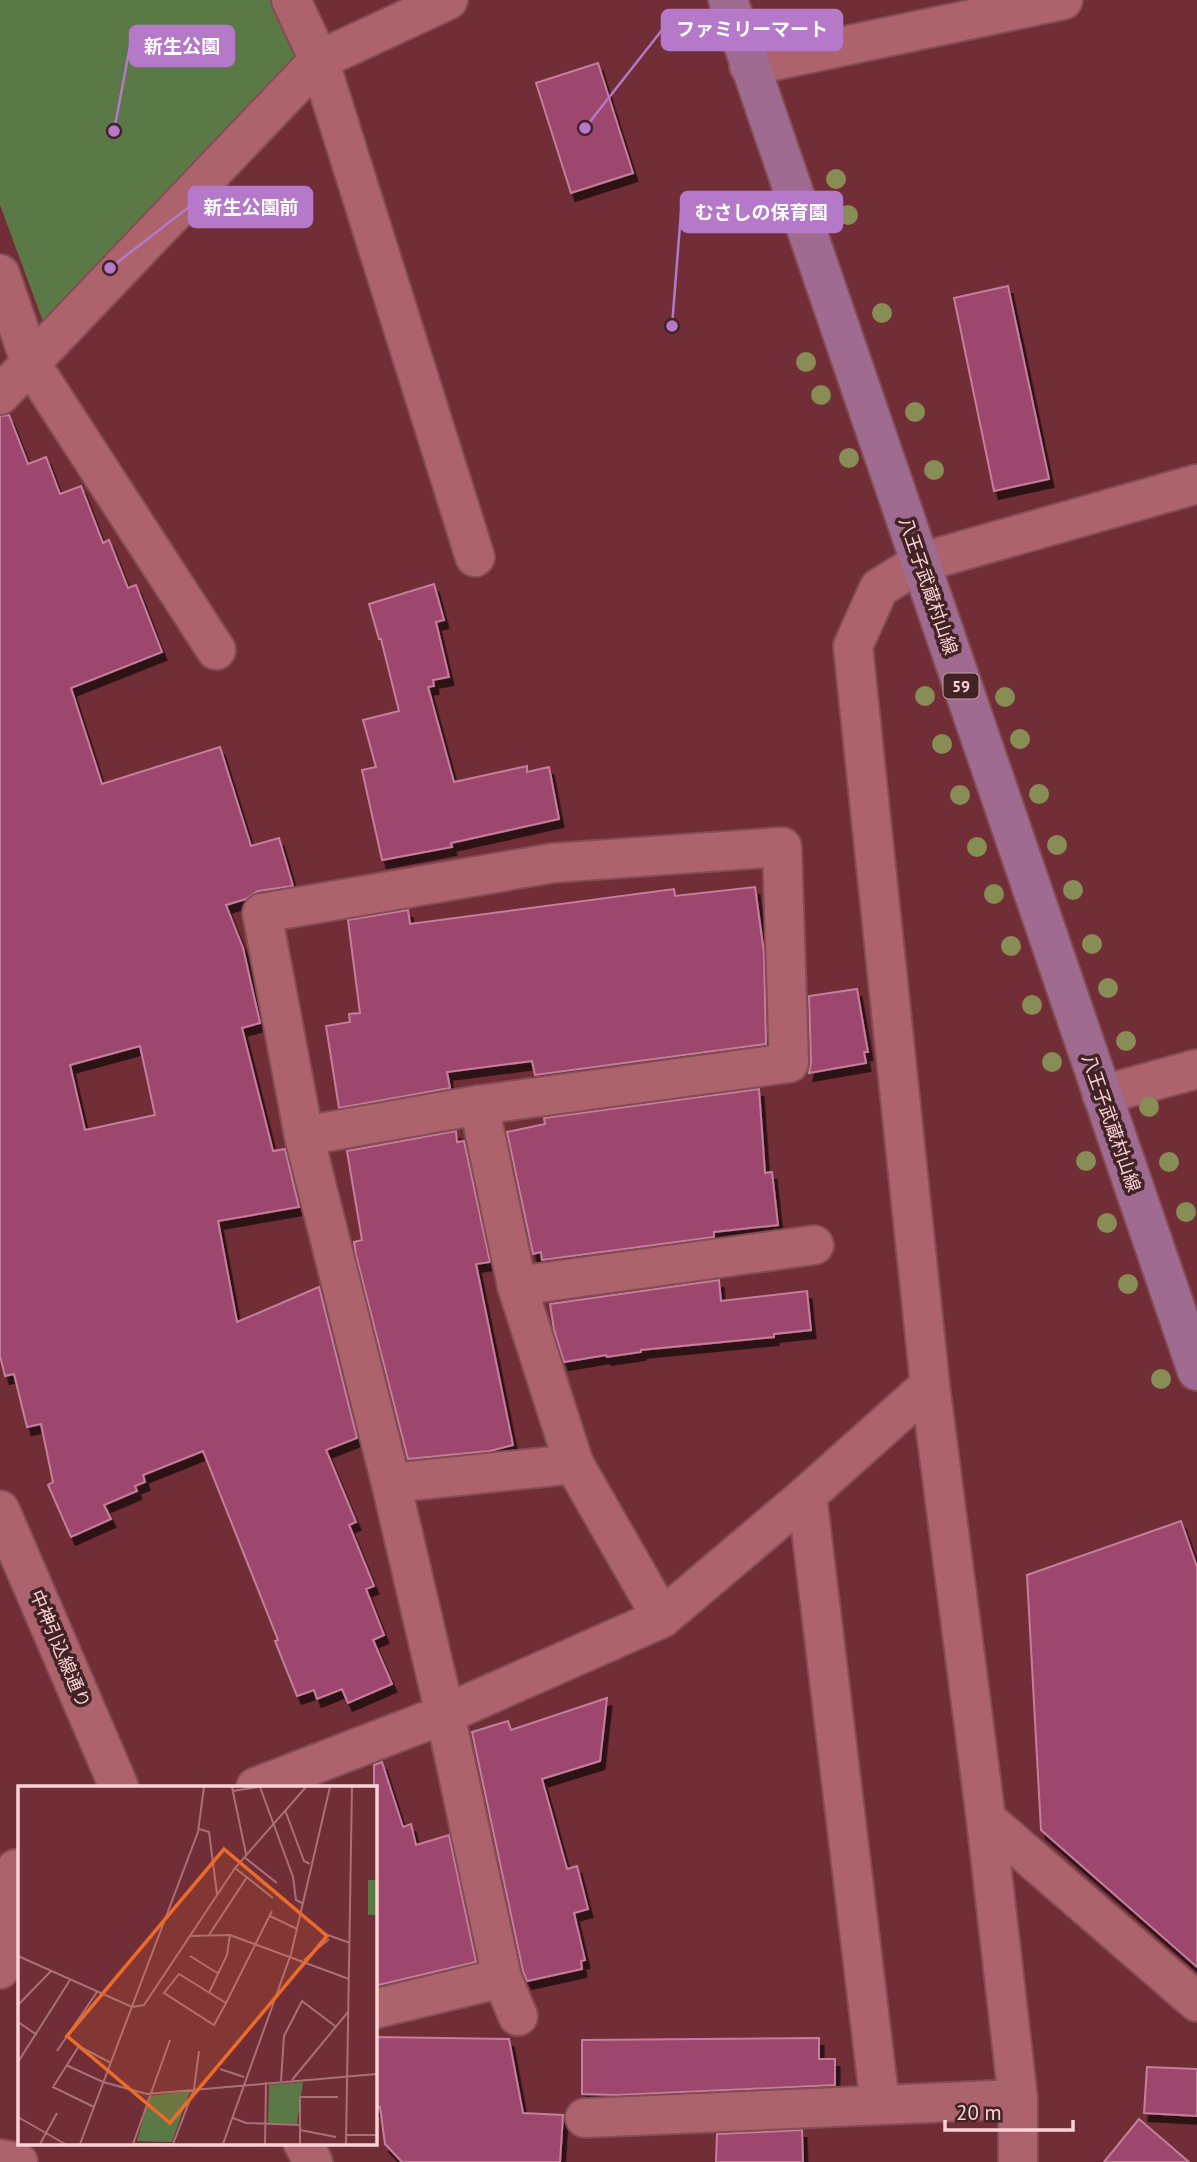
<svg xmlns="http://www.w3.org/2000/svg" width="1197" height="2162" viewBox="0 0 1197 2162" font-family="'PT Sans','Noto Sans JP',sans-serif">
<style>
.green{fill:#5a7946}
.building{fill:#9d466e;stroke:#c57e9b;stroke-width:2;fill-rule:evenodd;filter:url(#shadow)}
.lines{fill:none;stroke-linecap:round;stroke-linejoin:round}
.minor-casing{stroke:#864c55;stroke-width:42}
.major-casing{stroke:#864c55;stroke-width:42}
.minor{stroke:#ad636b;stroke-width:38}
.major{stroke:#9f6b90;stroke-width:38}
.tree{fill:#888c55}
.labels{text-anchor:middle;stroke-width:7;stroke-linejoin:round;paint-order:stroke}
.shield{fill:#422326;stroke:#c69fa1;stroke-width:2}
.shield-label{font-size:16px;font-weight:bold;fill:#fed4d6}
.street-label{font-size:18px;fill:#fed4d6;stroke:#422326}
.inset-road{fill:none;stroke:#a97077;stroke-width:2}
.view{fill:#eb6b2a;fill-opacity:0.15;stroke:#eb6b2a;stroke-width:3.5}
.inset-edge{fill:none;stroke:#fed4d6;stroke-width:3.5}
.leader{fill:none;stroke:#b678c9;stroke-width:2.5}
.callout-dot{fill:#b678c9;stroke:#422326;stroke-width:2.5}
.callout{fill:#b678c9;stroke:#b678c9;stroke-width:2.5}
.callout-label{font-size:19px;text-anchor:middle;font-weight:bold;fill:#fff}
</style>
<defs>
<filter id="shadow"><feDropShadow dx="4.5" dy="8" stdDeviation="0" flood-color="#0009"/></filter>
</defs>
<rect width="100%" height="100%" fill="#712e37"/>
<!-- green -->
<polygon class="green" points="0,0 271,0 297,57 44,324 0,205"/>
<!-- building -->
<g class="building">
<polygon points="598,63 633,173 571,193 536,83"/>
<polygon points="1008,286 1049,479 994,491 954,298"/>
<path d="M9,415L28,464L46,457L60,494L81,486L103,543L109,540L128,588L136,585L162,652L71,688L102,784L220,747L251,846L279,838L293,886L258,891L246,899L226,905L243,948L260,1023L242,1028L273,1151L285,1149L299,1207L218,1221L237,1322L319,1287L357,1438L326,1450L356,1522L349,1525L374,1586L366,1589L384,1635L373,1640L392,1684L348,1703L342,1689L317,1699L314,1690L297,1696L275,1641L278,1640L203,1451L143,1475L145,1482L135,1486L137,1491L104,1505L111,1519L71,1537L48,1485L53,1482L41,1424L27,1427L14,1374L5,1376L0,1356V416ZM140,1046L155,1115L85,1130L70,1065Z"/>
<polygon points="434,584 444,620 436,622 449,677 433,680 434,686 428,687 454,782 527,766 527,772 549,767 559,819 451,843 452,847 382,860 362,770 376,767 363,720 399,711 381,639 379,639 369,604"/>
<polygon points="755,887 764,953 766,1044 535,1075 532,1061 447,1072 450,1088 339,1108 326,1026 350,1022 349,1014 360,1013 348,920 408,910 410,924 674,889 675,896"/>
<polygon points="857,989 868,1052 864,1052 866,1063 809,1073 811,1062 809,996"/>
<polygon points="759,1089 765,1173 772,1172 778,1225 714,1232 714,1237 542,1260 541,1252 533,1254 507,1132 545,1124 544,1118"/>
<polygon points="456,1131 457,1142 464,1141 490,1262 476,1264 513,1445 490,1451 408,1459 356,1255 354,1242 362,1240 347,1151"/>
<polygon points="719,1280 721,1301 807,1291 811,1330 774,1334 774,1337 641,1350 641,1352 607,1357 606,1355 564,1362 554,1330 550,1304"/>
<polygon points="1181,1521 1197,1567 1197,1967 1041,1830 1027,1575"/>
<polygon points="607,1698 600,1761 542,1779 567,1869 577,1866 588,1909 574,1913 585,1960 581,1961 582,1969 527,1981 523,1971 472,1732 508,1721 511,1730"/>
<polygon points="382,1762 403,1827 411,1824 416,1845 449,1835 476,1962 374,1986 374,1765"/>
<polygon points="374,2037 509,2039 523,2113 563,2115 560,2162 402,2162 385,2144 380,2107 374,2108"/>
<polygon points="819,2038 819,2059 835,2059 835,2085 618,2095 582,2094 582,2040"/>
<polygon points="1147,2067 1197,2069 1197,2116 1144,2113"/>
<polygon points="1139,2119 1189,2162 1104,2162"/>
<polygon points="802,2130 803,2162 716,2162 717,2134"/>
</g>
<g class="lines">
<!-- minor casing -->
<g class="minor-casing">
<g id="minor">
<polyline points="291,0 319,60 475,557"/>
<polyline points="749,66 1063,0"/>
<polyline points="0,274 31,364 216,650"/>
<polyline points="0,395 319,60 448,0"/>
<polyline points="1102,1095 1197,1069"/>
<polyline points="479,1105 517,1286 574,1464 662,1618"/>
<polyline points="304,1136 479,1105 789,1063 782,847 553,863 262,913 304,1136 391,1483 445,1714 502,1978 518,2016"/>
<polyline points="517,1286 814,1245"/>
<polyline points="391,1483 574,1464"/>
<polyline points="807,1495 880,2105"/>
<polyline points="0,1510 119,1787"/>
<polyline points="256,1787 445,1714 662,1618 807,1495 930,1385"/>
<polyline points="986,1819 1197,2002"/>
<polyline points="0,1969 16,1869"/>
<polyline points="374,2009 502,1978"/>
<polyline points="585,2118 1018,2099"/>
<polyline points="303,2143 313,2162"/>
<polyline points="0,2159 18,2162"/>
<polyline points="1018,2162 1018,2099 986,1819 930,1385 853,646 879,588 919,563 1197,484"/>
</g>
</g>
<!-- major casing -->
<g class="major-casing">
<polyline id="major" points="728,0 1197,1371"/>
</g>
<!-- minor -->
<use href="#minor" class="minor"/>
<!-- major -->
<use href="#major" class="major"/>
</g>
<!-- trees -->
<g class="tree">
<circle cx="836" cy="179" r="10"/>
<circle cx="848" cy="215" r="10"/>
<circle cx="882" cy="313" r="10"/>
<circle cx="806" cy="362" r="10"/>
<circle cx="821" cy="395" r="10"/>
<circle cx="915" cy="412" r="10"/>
<circle cx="849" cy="458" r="10"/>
<circle cx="934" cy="470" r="10"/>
<circle cx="925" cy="696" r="10"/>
<circle cx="1005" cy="697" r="10"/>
<circle cx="1020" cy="739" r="10"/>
<circle cx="942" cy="744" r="10"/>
<circle cx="1039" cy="794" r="10"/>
<circle cx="960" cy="795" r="10"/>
<circle cx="1057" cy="845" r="10"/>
<circle cx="977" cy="847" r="10"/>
<circle cx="1073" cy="890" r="10"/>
<circle cx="994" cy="894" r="10"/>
<circle cx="1092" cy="944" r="10"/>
<circle cx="1011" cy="946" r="10"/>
<circle cx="1108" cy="988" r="10"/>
<circle cx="1032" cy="1005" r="10"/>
<circle cx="1126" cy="1041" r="10"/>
<circle cx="1052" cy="1062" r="10"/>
<circle cx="1149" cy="1107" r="10"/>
<circle cx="1086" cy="1161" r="10"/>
<circle cx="1169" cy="1162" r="10"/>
<circle cx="1186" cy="1212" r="10"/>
<circle cx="1107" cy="1223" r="10"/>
<circle cx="1128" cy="1284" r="10"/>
<circle cx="1161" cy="1379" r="10"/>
</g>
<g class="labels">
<!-- shield labels -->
<rect class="shield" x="943.5" y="673.5" width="35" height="25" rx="5"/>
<g class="shield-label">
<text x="961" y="692">59</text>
</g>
<!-- street labels -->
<g class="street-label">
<text transform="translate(928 586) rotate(71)" y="6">八王子武蔵村山線</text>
<text transform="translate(1111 1123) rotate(71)" y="6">八王子武蔵村山線</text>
<text transform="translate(60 1649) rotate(67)" y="6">中神引込線通り</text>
</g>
</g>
<!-- overview -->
<g transform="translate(18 1786)">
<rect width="359" height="359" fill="#712e37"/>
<path d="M350,94H359V129H350ZM285,296L279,338L250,337L251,299ZM172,305L154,356L119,355L131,310Z" fill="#5a7946"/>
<path class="inset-road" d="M214,1L228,68M242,1L275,91L278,114L284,117M215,5L240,1M267,24L286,75L292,78M181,43L191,46L199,108M226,71L259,97M217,82L255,112M252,130L279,143M307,148L332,157M191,149L229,91M172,150L212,149L331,193M0,170L114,221L126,219L217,82L288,1M172,170L201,188M286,174L311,153M191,207L209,169L212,149M208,217L161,188L146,207L196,239L208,217L254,125M0,219L33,185M0,236L19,249M39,265L79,206M0,276L52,194M48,279L85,296L129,308L359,288M202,283L226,291M274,294L330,226M263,295L266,250L284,215L317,240M76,321L35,301L61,260L93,277M0,331L47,358M215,332L228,337L282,339M282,344L318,351M328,349H359M22,358L39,327M62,358L180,46L186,1M115,358L152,254M116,358H155M155,358L176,303L181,265M205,358L273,168L312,1M247,358L248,296M282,358V311H320M328,358L334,1"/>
<path class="view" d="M206,63L309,150L152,337L49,250Z"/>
<rect width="359" height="359" class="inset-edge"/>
</g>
<!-- callouts -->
<path class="leader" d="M585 128L662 30M114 131L130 46M110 268L189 207M672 326L681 212"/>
<g class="callout-dot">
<circle cx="585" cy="128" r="7"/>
<circle cx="114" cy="131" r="7"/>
<circle cx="110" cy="268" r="7"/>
<circle cx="672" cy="326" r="7"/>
</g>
<g class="callout">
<rect x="662" y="10" width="180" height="40" rx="7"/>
<rect x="130" y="26" width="104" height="40" rx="7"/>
<rect x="189" y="187" width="123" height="40" rx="7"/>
<rect x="681" y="192" width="161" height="40" rx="7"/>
</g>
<g class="callout-label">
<text x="752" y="36">ファミリーマート</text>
<text x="182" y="53">新生公園</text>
<text x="251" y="214">新生公園前</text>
<text x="761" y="219">むさしの保育園</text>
</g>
<!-- scale -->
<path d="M945 2120v10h128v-10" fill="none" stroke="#fed4d6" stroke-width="3.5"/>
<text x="956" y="2120" font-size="21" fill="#fed4d6" stroke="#422326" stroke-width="5" paint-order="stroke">20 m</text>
</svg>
